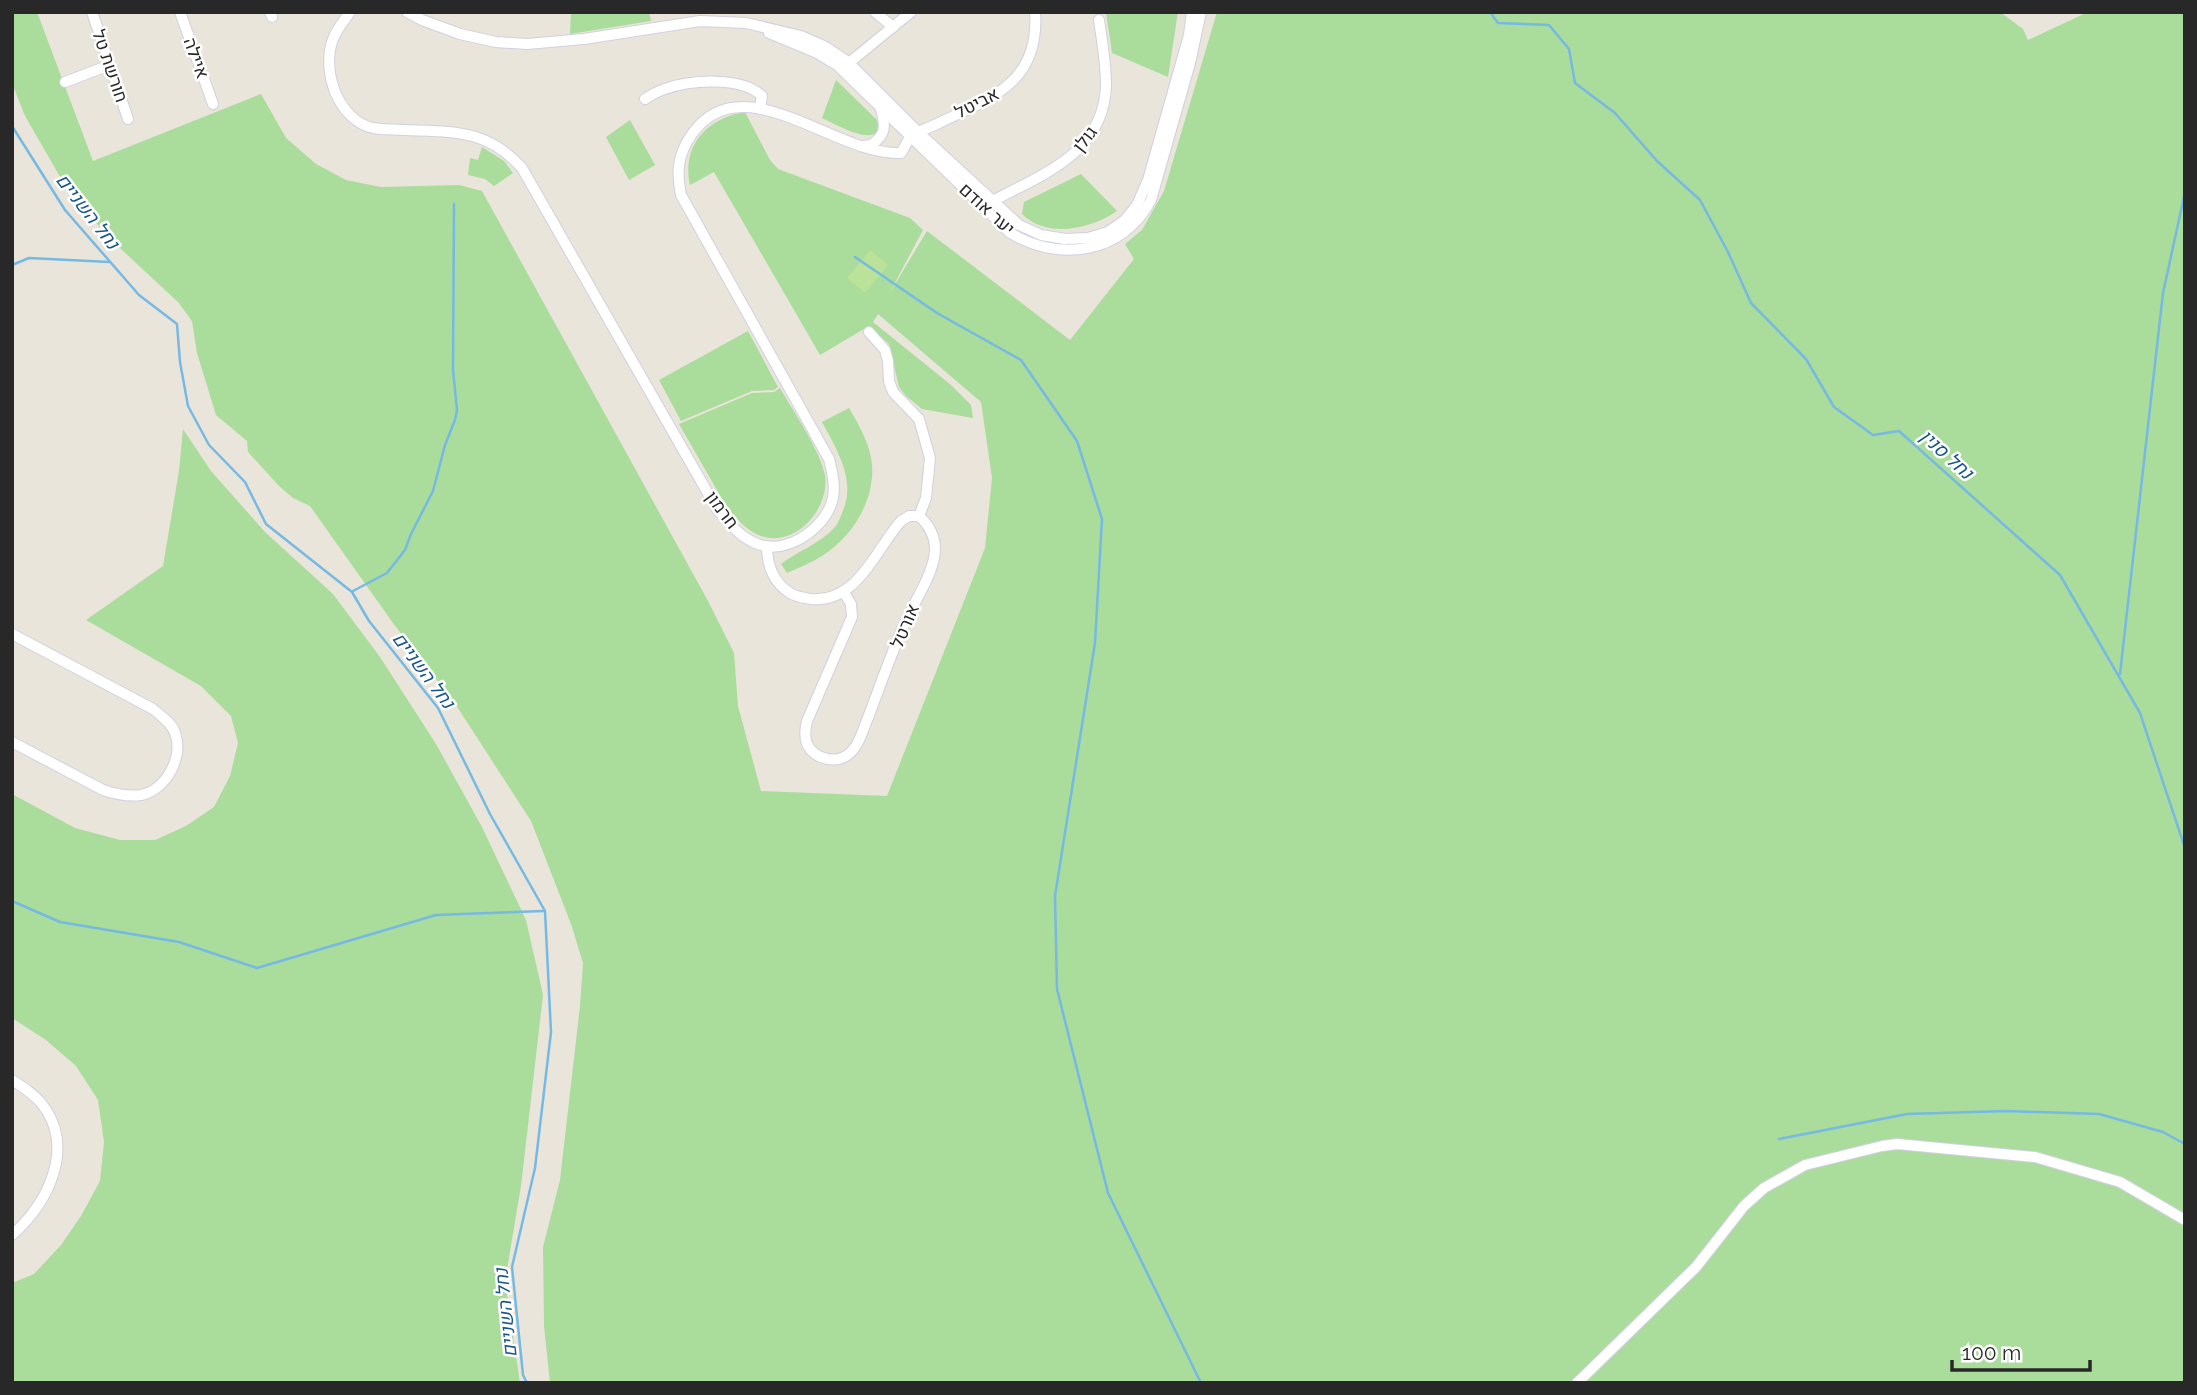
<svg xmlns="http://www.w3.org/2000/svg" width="2197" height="1395" viewBox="0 0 2197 1395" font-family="Raleway,Heebo,sans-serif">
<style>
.green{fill:#aadc9c}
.pitch{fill:#bae298}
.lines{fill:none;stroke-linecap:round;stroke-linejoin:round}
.stream{stroke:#76b9e3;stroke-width:2.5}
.minor-casing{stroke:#d0d1e0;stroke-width:12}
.minor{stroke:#fff;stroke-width:10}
.labels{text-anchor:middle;stroke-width:5;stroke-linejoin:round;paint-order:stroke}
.street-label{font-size:18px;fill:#282828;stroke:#fff}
.water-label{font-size:19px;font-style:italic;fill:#19568c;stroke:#fff}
</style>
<rect width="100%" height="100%" fill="#e9e5db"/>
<!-- green -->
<g class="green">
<path d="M12,12H37L93,161L261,94L286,138L316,164L346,180L381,187L459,185L482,191L708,601L734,653L738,706L761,791L887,796L985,548L992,478L981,402L878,314L873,322L951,385L971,405L973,418L922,409L906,396L899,387L889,344L869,326L820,355L714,172L690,185C681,145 708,118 745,112L770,160L778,169L910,218L923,230L889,294L927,231L1070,340L1134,259L1125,244L1142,230L1164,191L1217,12H2000L2023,29L2028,40L2088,12H2185V1383H550L544,1326L543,1247L560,1180L580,1006L583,963L571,924L531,821L454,702L393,623L310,506L293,498L279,486L248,452L247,441L216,415L197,353L192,321L178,302L108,237L66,187L25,116L12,83Z"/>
<polygon points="571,12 649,12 651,21 570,34"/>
<polygon points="1106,12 1178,12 1168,77 1112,53"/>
<path d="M836,80L877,120C885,153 833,123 822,118Z"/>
<polygon points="630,120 655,165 629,180 606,137"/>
<polygon points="482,147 504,161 513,173 494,186 485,179 468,175 470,158 478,160"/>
<path d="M1081,174L1117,211C1091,229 1047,239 1022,214L1024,202Z"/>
<polygon points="748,331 778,387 774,390 752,391 681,421 659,380"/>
<path d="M780,388C793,411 820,450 825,475C830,508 796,548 761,536C746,531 734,516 725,504L679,424L752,393L774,392Z"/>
<path d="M849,408C859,425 870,444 872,464C875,501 852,537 822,556C811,563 798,568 787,573L781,564C798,551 821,543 835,527C838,524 840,518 842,513C857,481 837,450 822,422Z"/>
<polygon points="183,429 211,471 265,532 333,594 380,657 436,744 482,827 526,920 543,995 521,1186 505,1281 520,1383 12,1383 12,1283 34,1274 61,1245 81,1216 100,1181 104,1142 98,1100 76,1066 46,1040 12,1018 12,794 75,828 120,840 155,840 186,826 214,807 230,776 238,743 231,716 201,686 86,620 163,566 179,471"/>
</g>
<!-- pitch -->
<polygon class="pitch" points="870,250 888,265 865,293 847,278"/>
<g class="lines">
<!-- stream -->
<g class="stream">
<polyline points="1490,12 1498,23 1549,25 1569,49 1575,83 1615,113 1657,161 1700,200 1728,252 1751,303 1806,359 1834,407 1873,435 1899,431 2060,575 2140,713 2185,848"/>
<polyline points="12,126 65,210 139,295 177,324 180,362 188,406 209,445 245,482 266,524 352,592 369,621 438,708 490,814 545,911 551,1032 535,1168 512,1267 523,1375 527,1383"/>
<polyline points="855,257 937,313 1021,360 1077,441 1102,519 1095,643 1055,896 1057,989 1108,1193 1201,1383"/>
<polyline points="12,265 29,258 109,262"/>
<polyline points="353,591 387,573 405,550 411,534 433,491 445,445 455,420 457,410 453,370 454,204"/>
<polyline points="2120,674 2163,293 2185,192"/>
<polyline points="12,901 60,922 179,942 257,968 436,915 544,911"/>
<polyline points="1779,1139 1907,1114 2006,1111 2099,1114 2163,1132 2185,1144"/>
</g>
<!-- minor casing -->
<g class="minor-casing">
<g id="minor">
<polyline points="92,12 128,119"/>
<polyline points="180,12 213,104"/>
<polyline points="270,12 272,17"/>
<path d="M350,12C344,21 336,30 333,39C321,71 338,120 373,128C383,130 394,129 405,130C454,132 487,129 522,168L717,509C727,521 738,535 753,542C781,557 819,533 830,507C837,491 833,475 829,459L681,195C676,171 678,154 692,134C743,62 837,157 901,153C904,149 906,143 909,139C914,132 929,128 937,124C990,98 1040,84 1035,12"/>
<polyline points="407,12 422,20 460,34 496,42 527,44 584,39 700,21 746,23 801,36 824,46 848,62 919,133 1019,225 1041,235 1065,239 1088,238 1108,232 1125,220 1137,205 1148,180 1189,35 1192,12"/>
<polyline points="875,12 893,27"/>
<path d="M769,33L817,53L837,65L1009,232C1058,263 1123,254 1151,200L1190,63L1201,12"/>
<polyline points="844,67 911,12"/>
<polyline points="65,82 110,65"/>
<path d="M645,99C651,95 658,91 665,89C690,80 741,76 762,96L760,108"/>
<path d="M862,146L871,145C886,135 886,126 881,109"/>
<path d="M987,204C1040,175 1104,155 1106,85C1106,63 1102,41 1099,20"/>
<polyline points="869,332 885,350 888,361 889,381 893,392 919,419 930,458 926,498 919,516"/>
<path d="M767,546C767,565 773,582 790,593C796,597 804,598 811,599C858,603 875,550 901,521L909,516H919"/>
<path d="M843,591L851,604L852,617L807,721C805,729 804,736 807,744C815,760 838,765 851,752C855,748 858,743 860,738C875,701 887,664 903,627C912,605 935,573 935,549C935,535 929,525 919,516"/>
<path d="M12,634L153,709C161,716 172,723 175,733C184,757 166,790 141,795C127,797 115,794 103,790L12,742"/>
<path d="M12,1080C23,1087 34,1094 42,1104C76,1148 48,1203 12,1235"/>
<polyline points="1577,1383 1696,1267 1744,1206 1764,1188 1805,1165 1882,1146 1897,1144 2035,1157 2120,1182 2185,1220"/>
</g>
</g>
<!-- minor -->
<use href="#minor" class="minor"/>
</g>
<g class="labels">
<!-- street labels -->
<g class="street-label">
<text transform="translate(196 58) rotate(70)" y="6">איילה</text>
<text transform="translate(110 66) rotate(71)" y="6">חורשת טל</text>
<text transform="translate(977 103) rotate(-27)" y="6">אביטל</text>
<text transform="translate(1085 139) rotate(-52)" y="6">גולן</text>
<text transform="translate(987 209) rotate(42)" y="6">יער אודם</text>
<text transform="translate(722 510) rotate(53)" y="6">חרמון</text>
<text transform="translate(905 626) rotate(-67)" y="6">אורטל</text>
</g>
<!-- water labels -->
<g class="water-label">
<text transform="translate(88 211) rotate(52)" y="7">נחל השניים</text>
<text transform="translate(1947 454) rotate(42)" y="7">נחל סנין</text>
<text transform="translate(424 670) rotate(53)" y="7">נחל השניים</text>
<text transform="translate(505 1313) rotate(-96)" y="7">נחל השניים</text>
</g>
</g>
<!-- border -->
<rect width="2197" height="1395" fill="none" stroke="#282828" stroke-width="28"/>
<!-- scale -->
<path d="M1952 1360v10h138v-10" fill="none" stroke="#282828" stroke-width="3.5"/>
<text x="1962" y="1360" font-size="21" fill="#282828" stroke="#ffffff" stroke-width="5" paint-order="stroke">100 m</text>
</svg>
